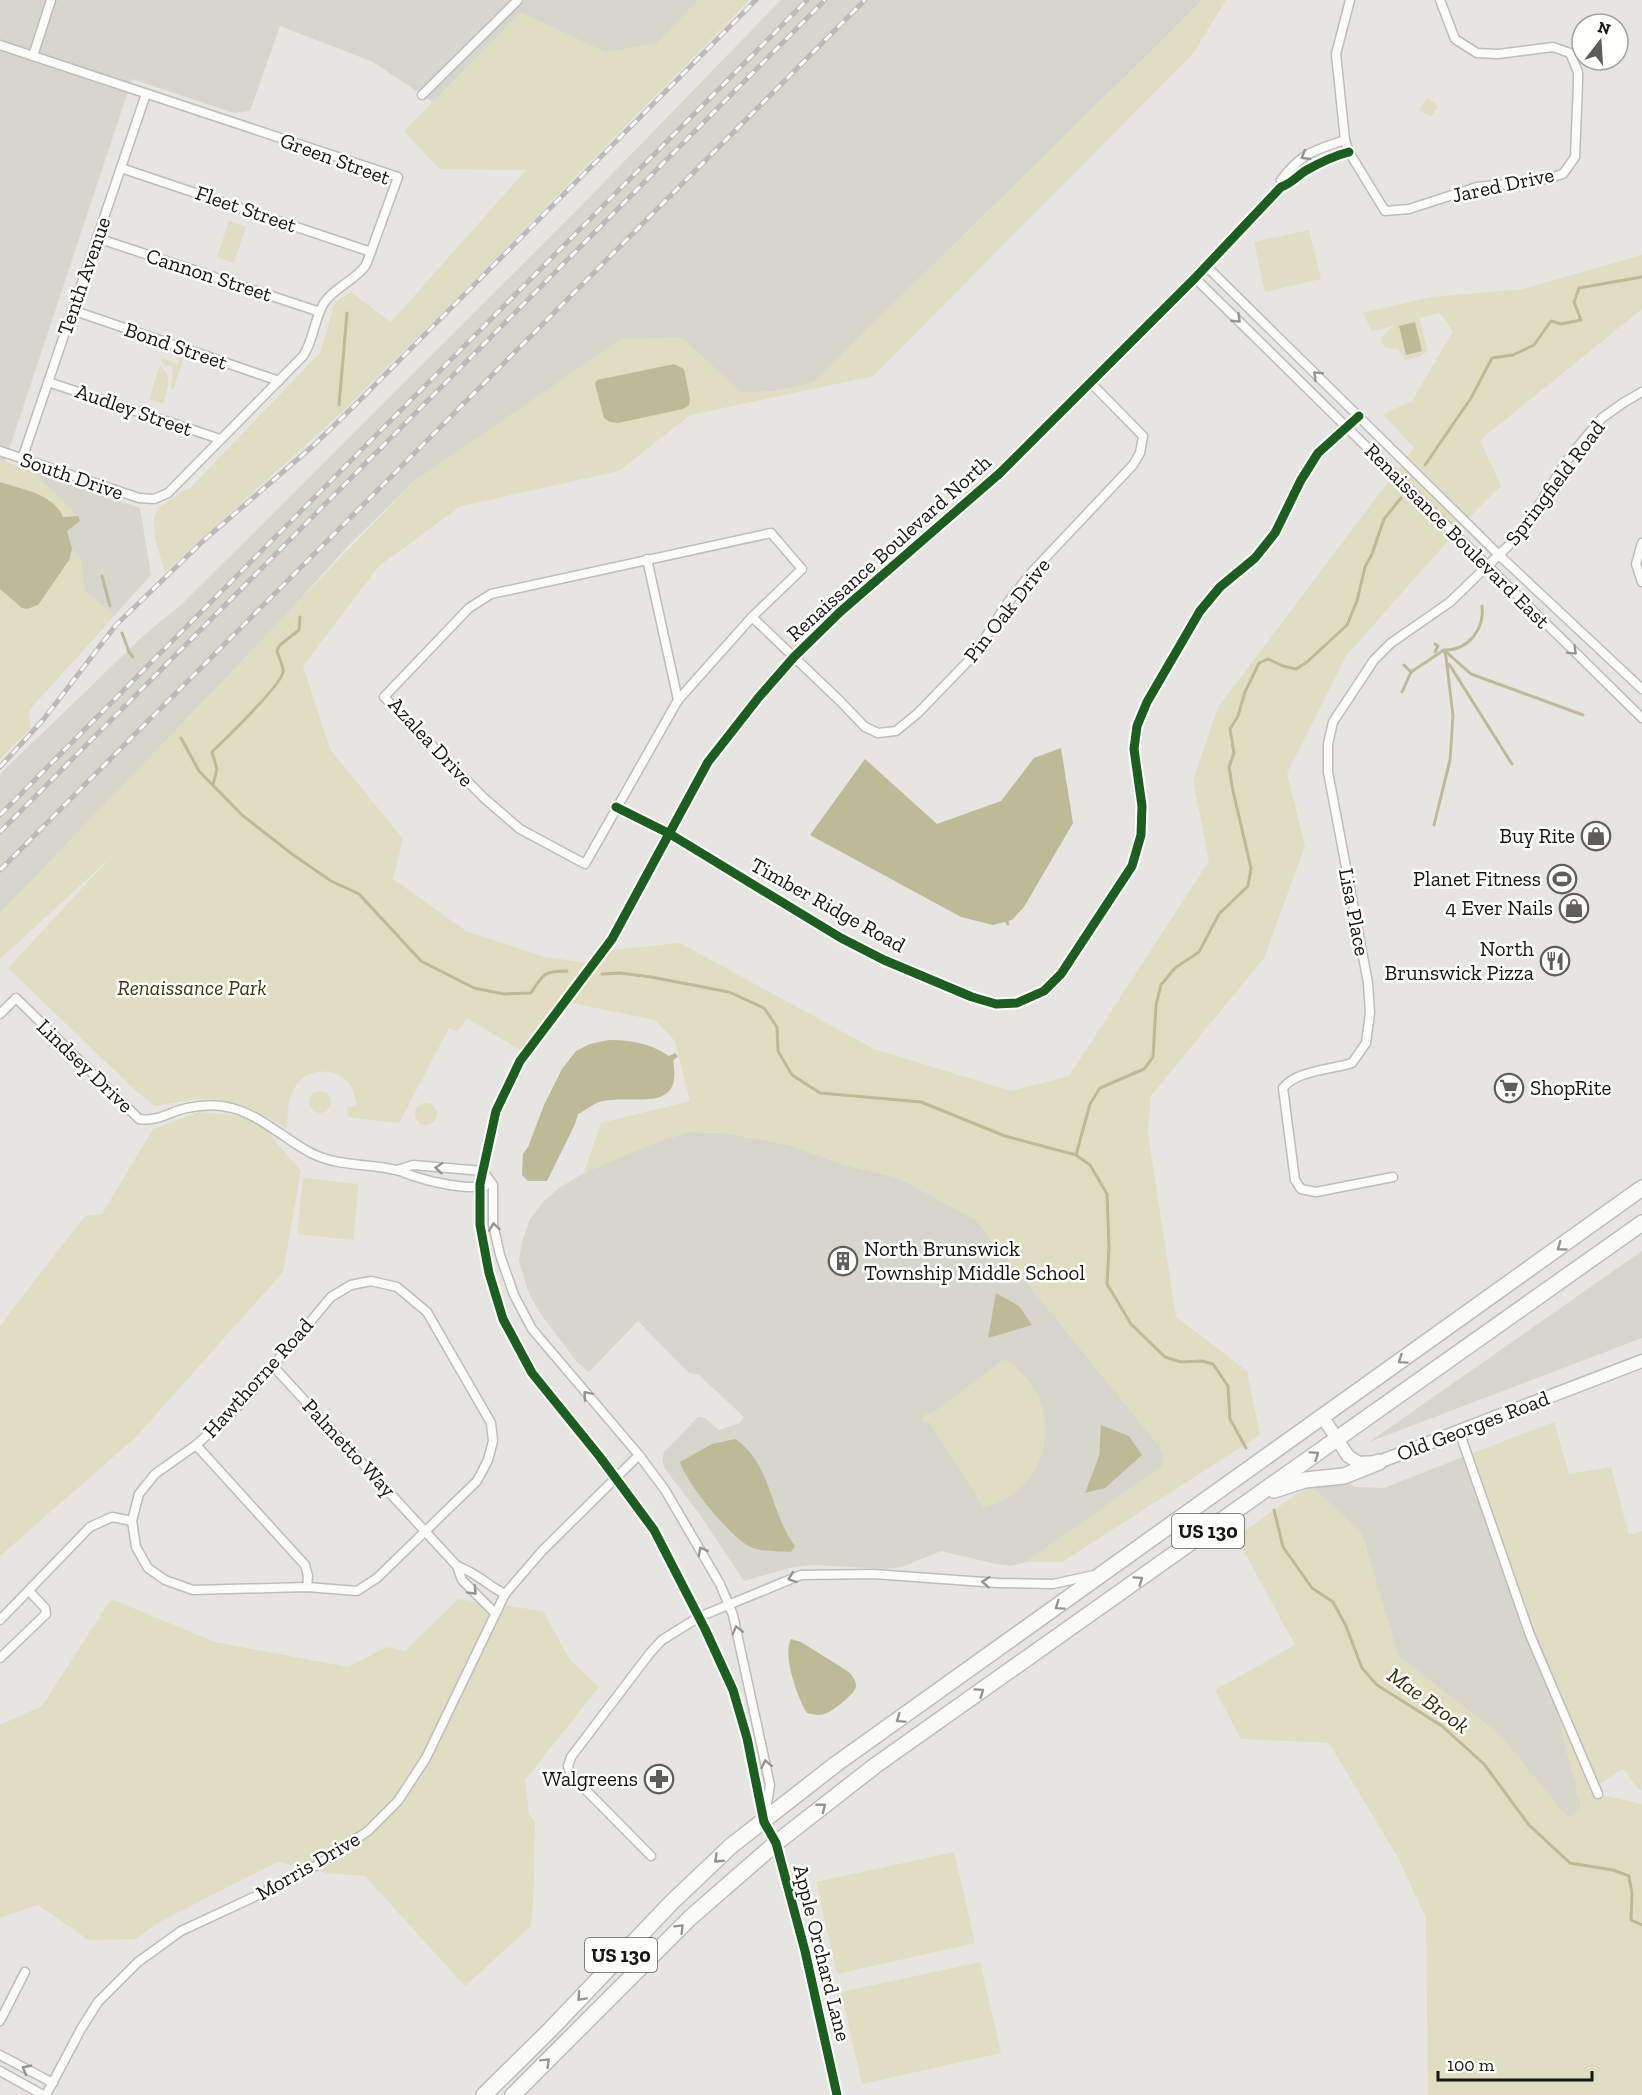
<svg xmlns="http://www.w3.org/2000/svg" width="1642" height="2095" viewBox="0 0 1642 2095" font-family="'Zilla Slab',serif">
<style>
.built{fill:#d7d6cd}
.green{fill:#e1ddc2}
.water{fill:#beb997}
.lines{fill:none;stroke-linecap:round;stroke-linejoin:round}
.stream{stroke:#beb997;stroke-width:3}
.street-casing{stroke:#bebdba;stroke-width:11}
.secondary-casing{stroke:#bebdba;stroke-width:15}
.highway-casing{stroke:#bebdba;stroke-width:18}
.street{stroke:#fbfbfa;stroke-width:8}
.secondary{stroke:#fbfbfa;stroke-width:12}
.highway{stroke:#fbfbfa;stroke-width:15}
.rail-casing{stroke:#bbbab9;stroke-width:5}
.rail{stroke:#fffffe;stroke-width:3;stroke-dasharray:9;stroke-linecap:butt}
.cycleway-casing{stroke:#fffffe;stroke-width:13}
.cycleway{stroke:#1b5e20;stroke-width:9}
.oneway{stroke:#949492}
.labels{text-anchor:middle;stroke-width:5;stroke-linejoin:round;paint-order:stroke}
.shield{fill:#fffffe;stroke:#5c5c5a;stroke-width:1.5}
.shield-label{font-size:20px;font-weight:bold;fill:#161614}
.street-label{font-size:21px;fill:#161614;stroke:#fffffe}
.poi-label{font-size:21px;fill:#161614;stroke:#fffffe;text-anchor:end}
.park-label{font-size:21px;font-style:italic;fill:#3d3710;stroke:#fffffe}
.water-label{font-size:22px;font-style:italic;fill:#363008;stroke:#fffffe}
</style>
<rect width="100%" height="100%" fill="#e6e5e1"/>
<!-- built -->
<g class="built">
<polygon points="0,0 749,0 563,189 373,62 280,26 250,111 234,113 132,79 5,462 140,508 151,575 29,710 0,683"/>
<polygon points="781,0 1203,0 813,383 775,391 742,393 681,338 414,481 345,549 236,671 0,914 0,774 145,634 181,605 576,211"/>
<polygon points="689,1132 726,1133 789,1145 845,1165 899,1178 976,1220 1164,1452 1163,1466 1026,1562 1011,1566 996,1564 941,1551 902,1567 887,1569 814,1565 793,1567 744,1581 698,1512 665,1469 662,1461 664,1452 698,1417 705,1418 719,1430 740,1423 744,1417 699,1375 689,1373 638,1321 589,1372 577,1362 540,1313 529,1294 519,1261 522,1242 530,1219 544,1201 559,1188 584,1173 616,1158 660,1141"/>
<polygon points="1642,1251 1642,1338 1369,1442"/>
<polygon points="1465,1456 1564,1700 1561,1728 1581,1807 1568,1819 1499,1734 1398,1656 1362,1534 1309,1484 1330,1469 1354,1487 1384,1488"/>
</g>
<!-- green -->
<g class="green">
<path d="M698,0H749L455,300L344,410L165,572C161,555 145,522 160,507C166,502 176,497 183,490H188L320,353L335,302L351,292L391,322L526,170L439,169L404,131L521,12L605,52L656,44Z"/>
<path d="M1203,0H1226L1192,55L873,376L690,415L619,471L461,506L379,566L303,666L330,749L403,839L393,879L466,931L545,957L595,964L602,951L680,943L874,1049L1011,1091L1069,1076L1209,861L1193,780L1218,707L1414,448L1383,414L1412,401L1453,331L1440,313L1419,318L1428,351L1419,357L1405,360L1398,349L1387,348L1381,343V338L1393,326L1372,331L1363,313L1431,297L1523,289L1642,255V309L1480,440L1501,486L1461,526L1346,656L1287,773L1305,846L1264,958L1151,1096L1148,1133L1176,1317L1247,1371L1260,1435L1062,1562H1026L1162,1466L1164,1452L976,1220L899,1178L845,1165L789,1145L726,1133L689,1132L660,1141L584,1173L601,1123L690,1101L675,1041L655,1020L562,1001L525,1053L467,1018L457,1032L449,1028L399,1123L352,1118L348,1116L347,1107L357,1106C355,1097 353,1087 347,1081C333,1067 308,1069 297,1084C287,1097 288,1114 287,1129C267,1116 245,1104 222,1100C201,1096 176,1103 155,1106L136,1091L8,968L111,857L0,959V913L414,481L621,339L681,337L742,393L775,391L813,383Z"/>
<polygon points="1427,98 1438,106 1431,117 1419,110"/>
<polygon points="229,221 246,227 234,263 217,257"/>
<polygon points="1309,230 1321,279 1265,292 1254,242"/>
<polygon points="180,356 184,357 173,390 171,389 173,368 169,365 166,366 161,362 162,358 178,364"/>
<path d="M160,365C173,377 168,389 163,403L149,399Z"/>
<path d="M0,461L33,472L78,516L63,517C52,493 23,490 0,482Z"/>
<polygon points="72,549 81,560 85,591 115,615 29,710 31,728 0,759 0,589 22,608 27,609 38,605 69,560"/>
<circle cx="320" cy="1102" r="11"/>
<circle cx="426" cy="1114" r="11"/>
<polygon points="199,1112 254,1117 301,1171 283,1272 135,1438 0,1556 0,1327 8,1315 85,1216 102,1214 153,1129"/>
<polygon points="303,1178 359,1184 353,1240 297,1234"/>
<path d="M1004,1359C1068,1399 1056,1486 984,1508L929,1422H922L924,1412L930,1415Z"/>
<polygon points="1554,1422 1569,1474 1611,1467 1629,1535 1642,1531 1642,1790 1640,1791 1623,1769 1588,1792 1642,1804 1642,2095 1428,2095 1426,1918 1397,1856 1329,1743 1241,1739 1215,1690 1295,1645 1236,1537 1294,1496 1312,1487 1362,1534 1398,1656 1499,1734 1569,1819 1581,1807 1561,1728 1564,1700 1465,1456"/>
<polygon points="111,1599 215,1642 348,1667 387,1647 405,1651 458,1599 543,1611 570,1660 599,1687 525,1780 529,1814 535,1821 534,1888 531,1926 465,1986 365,1876 327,1873 278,1862 163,1920 135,1939 89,1940 38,1905 0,1918 0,1725 42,1706"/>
<polygon points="954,1852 975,1943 837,1974 816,1882"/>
<polygon points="980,1962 1001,2053 862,2084 841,1992"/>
</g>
<!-- water -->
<g class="water">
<polygon points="1415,322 1422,351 1406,355 1399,326"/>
<polygon points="674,364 684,369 690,399 689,405 683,409 618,423 610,422 604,418 595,384 597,380"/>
<path d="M0,482C23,490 52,493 63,517L78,516L80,521L67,531L72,549L69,560L38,605L27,609L22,608L0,589Z"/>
<polygon points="1061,748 1073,823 1024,907 1012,920 993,925 961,917 810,835 865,759 937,824 1001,801 1034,758"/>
<path d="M609,1040C632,1040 649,1043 669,1056L675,1053L678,1056L673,1061C684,1116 630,1093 599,1102C592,1105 584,1111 578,1114L575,1124L547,1181H528L522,1175L523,1154L528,1147L544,1105L562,1069L576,1051L590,1044Z"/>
<polygon points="996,1293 1019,1306 1032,1325 988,1338"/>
<polygon points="1101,1425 1129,1436 1142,1455 1105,1488 1085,1493 1099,1456"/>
<path d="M735,1439C771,1462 770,1513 795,1546L791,1552C779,1551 765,1552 753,1548C733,1541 686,1483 680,1462L712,1444Z"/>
<path d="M791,1639L801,1642L849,1672C852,1676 856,1680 856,1686C856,1693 834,1710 827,1713C821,1716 814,1715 807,1713C798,1699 782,1655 791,1639Z"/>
</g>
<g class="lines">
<!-- stream -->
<g class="stream">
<polyline points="339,405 347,313"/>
<polyline points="1425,465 1471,398 1492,358 1513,355 1534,345 1551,321 1561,324 1581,320 1574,302 1579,288 1642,277"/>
<polyline points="102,576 110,606"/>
<polyline points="122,633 129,652 133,657"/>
<path d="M1445,650C1469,650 1485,628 1482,606"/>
<polyline points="1445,651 1471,674 1583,715"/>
<polyline points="1435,652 1438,646 1435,644"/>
<polyline points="1449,664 1512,764"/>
<polyline points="1404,665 1411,672 1444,650 1446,657 1453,716 1450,760 1434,825"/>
<polyline points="1402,692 1411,672"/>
<path d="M181,738L199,771L242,815L292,854L331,881L359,894L421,961L474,988L504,994L531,993C543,974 544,971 567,971"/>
<path d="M213,785L217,769L212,752C224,740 282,685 283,672C284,665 278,658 277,650L280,645L299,630L300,617"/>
<polyline points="1005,918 1008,924"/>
<polyline points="602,974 620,973 651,977 729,992 764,1008 777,1027 778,1051 792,1075 820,1093 921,1102 1005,1136 1076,1155 1090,1165 1107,1194 1109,1247 1107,1284 1131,1324 1165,1357 1181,1362 1202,1361 1213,1364 1228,1386 1230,1419 1246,1448"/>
<polyline points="1076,1155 1090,1104 1100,1088 1144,1069 1153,1057 1156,1005 1161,985 1175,968 1199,952 1219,914 1248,886 1251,868 1233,791 1229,767 1234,753 1230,729 1238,716 1245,692 1259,663 1268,659 1283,666 1296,669 1307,662 1347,625 1357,601 1365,567 1372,554 1384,519 1401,498"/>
<polyline points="1274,1510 1283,1547 1312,1588 1333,1602 1346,1626 1362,1668 1377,1685 1442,1726 1484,1764 1529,1825 1570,1863 1613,1870 1629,1876 1632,1894 1631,1920 1642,1925"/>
</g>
<!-- street casing -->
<g class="street-casing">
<g id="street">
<polyline points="1350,0 1336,54 1345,140 1349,152 1385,211 1409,209 1477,187 1538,181 1563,174 1575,157 1578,83 1578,72 1570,53 1553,47 1498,54 1477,53 1455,39 1440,0"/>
<path d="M0,45L398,177L366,265C355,281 334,287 324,303C314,319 314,340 303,356L168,493L154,499L139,498L0,451"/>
<polyline points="33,56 51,0"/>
<polyline points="422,95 518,0"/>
<polyline points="121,168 371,252"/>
<path d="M1281,187V180C1303,152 1313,151 1345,140"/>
<polyline points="97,238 320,312"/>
<polyline points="1206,266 1499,555 1642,689"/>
<polyline points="1195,278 1642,718"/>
<polyline points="72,310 279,381"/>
<polyline points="48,382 220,439"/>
<polyline points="22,459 146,94"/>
<polygon points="771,533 802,569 752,617 678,700 585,864 520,829 484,798 384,697 469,608 491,594"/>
<polyline points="1642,543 1636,564 1642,582"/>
<polyline points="647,559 678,700"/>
<polyline points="752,617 840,701 865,727 878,733 896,731 918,713 975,654 1006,605 1031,573 1133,465 1140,453 1143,436 1091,383"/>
<polyline points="616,807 670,834 841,938 884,960 972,997 996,1004 1017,1003 1044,991 1061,974 1132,866 1141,835 1142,806 1134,749 1137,726 1147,702 1200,611 1220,587 1255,558 1275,533 1301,480 1318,453 1359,416"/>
<path d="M0,1014L16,998L139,1119C157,1122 169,1112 187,1108C201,1105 218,1104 232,1108C262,1116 284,1139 311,1153C339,1167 367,1163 396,1170C402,1171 407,1174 413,1176C431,1182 466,1190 485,1186"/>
<polyline points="397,1170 413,1165 483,1171"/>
<polyline points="483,1171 493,1185 493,1224 500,1255 514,1295 532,1329 639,1455 665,1490 720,1584 733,1615 770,1785 765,1816"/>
<path d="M1393,1177L1316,1192L1301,1189L1295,1180L1283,1088C1297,1070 1331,1070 1352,1063L1366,1043L1370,1013L1368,983L1328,772V744L1333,722L1374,660L1391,643L1450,602L1508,546L1526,525L1566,462L1585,438L1602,418L1623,403L1642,392"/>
<polygon points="371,1281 397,1287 427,1312 491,1423 493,1441 488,1460 477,1481 377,1578 357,1591 307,1587 193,1590 165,1580 148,1568 136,1547 132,1521 139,1494 155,1474 196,1445 224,1420 246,1398 331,1297 351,1285"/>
<polyline points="272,1365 457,1566 462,1580 495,1613"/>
<polyline points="1459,1431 1530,1635 1598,1794"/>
<polyline points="196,1445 305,1565 308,1576 307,1587"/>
<path d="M457,1566C478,1573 486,1585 505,1594"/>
<polyline points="0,1620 90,1527 112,1517 132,1521"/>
<polyline points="0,1658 46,1614 45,1608 29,1591"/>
<polyline points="651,1856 571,1775 568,1766 571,1757 650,1653 662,1640 699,1617 801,1575 873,1574 998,1583 1053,1584 1094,1575"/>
<polyline points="0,2021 25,1972"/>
<polyline points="0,2055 53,2083"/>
<polyline points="0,2071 43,2095"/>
<polyline points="46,2095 81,2029 98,2002 138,1962 181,1931 271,1889 319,1864 368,1831 398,1801 426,1758 505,1594 542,1551 639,1455"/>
<path d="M837,2095L805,1951L776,1843L764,1822L747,1738L733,1690L705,1629L654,1530L600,1457L532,1373L503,1319L489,1273L480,1225V1184L496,1111L520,1061L612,939L708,762L759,697L794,657L840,612L1000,473L1195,278L1281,187C1291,184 1296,177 1305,171C1319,163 1333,156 1349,152"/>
</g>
</g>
<!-- secondary casing -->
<g class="secondary-casing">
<polyline id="secondary" points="1322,1416 1348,1456 1359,1463 1379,1462 1642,1361"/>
</g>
<!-- highway casing -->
<g class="highway-casing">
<g id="highway">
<polyline points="1274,1490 1305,1480 1344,1476 1379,1462"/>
<polyline points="484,2095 550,2030 672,1902 731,1846 836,1764 1642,1188"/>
<polyline points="513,2095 690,1918 776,1843 876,1765 1642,1223"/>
</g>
</g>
<!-- street -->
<use href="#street" class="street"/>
<!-- secondary -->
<use href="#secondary" class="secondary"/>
<!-- highway -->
<use href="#highway" class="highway"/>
<!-- rail casing -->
<g class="rail-casing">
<g id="rail">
<polyline points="0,767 43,720 116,625 203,541 314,445 356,404 756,0"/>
<polyline points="0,815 807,0"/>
<polyline points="0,832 825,0"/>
<polyline points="0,870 865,0"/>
</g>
</g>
<!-- rail -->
<use href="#rail" class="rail"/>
<!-- cycleway casing -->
<g class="cycleway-casing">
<g id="cycleway">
<polyline points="616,807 670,834 841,938 884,960 972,997 996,1004 1017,1003 1044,991 1061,974 1132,866 1141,835 1142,806 1134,749 1137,726 1147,702 1200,611 1220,587 1255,558 1275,533 1301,480 1318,453 1359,416"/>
<path d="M837,2095L805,1951L776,1843L764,1822L747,1738L733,1690L705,1629L654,1530L600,1457L532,1373L503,1319L489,1273L480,1225V1184L496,1111L520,1061L612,939L708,762L759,697L794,657L840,612L1000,473L1195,278L1281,187C1291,184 1296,177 1305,171C1319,163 1333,156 1349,152"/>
</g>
</g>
<!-- cycleway -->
<use href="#cycleway" class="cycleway"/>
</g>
<!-- one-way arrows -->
<defs><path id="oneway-chevron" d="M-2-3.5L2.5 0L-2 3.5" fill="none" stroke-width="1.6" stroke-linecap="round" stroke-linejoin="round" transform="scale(1.5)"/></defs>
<g class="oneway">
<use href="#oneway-chevron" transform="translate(1305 156) rotate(149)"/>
<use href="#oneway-chevron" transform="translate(1237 319) rotate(44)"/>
<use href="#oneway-chevron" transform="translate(1317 375) rotate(-136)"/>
<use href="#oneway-chevron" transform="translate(1573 651) rotate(45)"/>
<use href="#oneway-chevron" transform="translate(439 1168) rotate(-175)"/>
<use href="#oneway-chevron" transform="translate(494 1227) rotate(-98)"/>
<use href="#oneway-chevron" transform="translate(1561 1247) rotate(144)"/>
<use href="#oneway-chevron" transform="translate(1402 1360) rotate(145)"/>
<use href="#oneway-chevron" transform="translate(587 1395) rotate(-131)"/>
<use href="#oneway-chevron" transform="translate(1315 1455) rotate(-35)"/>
<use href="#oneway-chevron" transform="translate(702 1551) rotate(-119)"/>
<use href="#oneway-chevron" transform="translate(792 1578) rotate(159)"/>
<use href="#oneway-chevron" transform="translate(1139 1580) rotate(-35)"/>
<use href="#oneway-chevron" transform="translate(986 1582) rotate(-176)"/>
<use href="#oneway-chevron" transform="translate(473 1591) rotate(47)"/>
<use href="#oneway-chevron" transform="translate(1059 1606) rotate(145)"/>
<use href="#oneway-chevron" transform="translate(737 1630) rotate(-104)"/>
<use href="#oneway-chevron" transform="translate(980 1692) rotate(-35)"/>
<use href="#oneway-chevron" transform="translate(900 1719) rotate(145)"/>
<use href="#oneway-chevron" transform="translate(766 1764) rotate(-102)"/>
<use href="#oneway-chevron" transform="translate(822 1807) rotate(-38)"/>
<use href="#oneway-chevron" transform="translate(718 1859) rotate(137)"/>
<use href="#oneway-chevron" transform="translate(680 1928) rotate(-45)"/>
<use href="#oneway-chevron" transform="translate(581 1997) rotate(133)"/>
<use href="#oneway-chevron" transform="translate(546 2062) rotate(-45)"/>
<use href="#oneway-chevron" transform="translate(26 2069) rotate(-152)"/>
</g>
<!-- icons -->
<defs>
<g id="shop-ring" transform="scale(1.5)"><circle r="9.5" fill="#fffffe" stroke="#5f5e5c" stroke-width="1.5"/><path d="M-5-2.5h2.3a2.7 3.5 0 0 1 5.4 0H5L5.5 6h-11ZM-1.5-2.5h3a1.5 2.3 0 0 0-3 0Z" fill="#5f5e5c"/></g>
<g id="stadium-ring" transform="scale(1.5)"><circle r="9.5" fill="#fffffe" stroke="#5f5e5c" stroke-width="1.5"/><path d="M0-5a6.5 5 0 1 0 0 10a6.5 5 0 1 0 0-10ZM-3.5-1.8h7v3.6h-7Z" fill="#5f5e5c"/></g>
<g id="restaurant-ring" transform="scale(1.5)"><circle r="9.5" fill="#fffffe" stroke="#5f5e5c" stroke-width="1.5"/><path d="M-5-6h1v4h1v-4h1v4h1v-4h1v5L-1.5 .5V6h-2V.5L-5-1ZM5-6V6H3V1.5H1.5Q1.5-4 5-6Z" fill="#5f5e5c"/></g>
<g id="supermarket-ring" transform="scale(1.5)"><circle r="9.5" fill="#fffffe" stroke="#5f5e5c" stroke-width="1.5"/><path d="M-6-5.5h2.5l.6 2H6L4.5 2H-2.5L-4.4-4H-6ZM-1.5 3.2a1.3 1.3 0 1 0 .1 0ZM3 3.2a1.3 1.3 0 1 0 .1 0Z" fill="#5f5e5c"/></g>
<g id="building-ring" transform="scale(1.5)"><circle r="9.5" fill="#fffffe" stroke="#5f5e5c" stroke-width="1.5"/><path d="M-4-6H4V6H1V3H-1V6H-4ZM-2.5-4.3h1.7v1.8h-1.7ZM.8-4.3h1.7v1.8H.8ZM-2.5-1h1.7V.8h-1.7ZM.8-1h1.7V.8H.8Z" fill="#5f5e5c"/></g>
<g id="pharmacy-ring" transform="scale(1.5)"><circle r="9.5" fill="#fffffe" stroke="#5f5e5c" stroke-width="1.5"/><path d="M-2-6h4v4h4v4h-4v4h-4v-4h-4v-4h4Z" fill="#5f5e5c"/></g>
</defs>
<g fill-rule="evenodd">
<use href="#shop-ring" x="1596" y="836"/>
<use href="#stadium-ring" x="1562" y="879"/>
<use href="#shop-ring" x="1574" y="908"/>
<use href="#restaurant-ring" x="1555" y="961"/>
<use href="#supermarket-ring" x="1509" y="1088"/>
<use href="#building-ring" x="843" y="1261"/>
<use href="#pharmacy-ring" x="659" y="1779"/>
</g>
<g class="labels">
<!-- shield labels -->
<g class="shield">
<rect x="1172" y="1514" width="72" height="34" rx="4.5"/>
<rect x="585" y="1938" width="72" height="34" rx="4.5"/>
</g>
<g class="shield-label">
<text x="1208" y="1538">US 130</text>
<text x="621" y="1962">US 130</text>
</g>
<!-- street labels -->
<g class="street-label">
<text transform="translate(335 159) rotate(20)" y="7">Green Street</text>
<text transform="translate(1503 185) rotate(-12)" y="7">Jared Drive</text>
<text transform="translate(246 209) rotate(19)" y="7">Fleet Street</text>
<text transform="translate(209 275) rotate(18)" y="7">Cannon Street</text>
<text transform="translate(84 276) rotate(-71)" y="7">Tenth Avenue</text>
<text transform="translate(176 346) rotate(19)" y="7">Bond Street</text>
<text transform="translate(134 410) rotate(19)" y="7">Audley Street</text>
<text transform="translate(72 476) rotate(19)" y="7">South Drive</text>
<text transform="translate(1555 483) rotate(-53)" y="7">Springfield Road</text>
<text transform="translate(1457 536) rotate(45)" y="7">Renaissance Boulevard East</text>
<text transform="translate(889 548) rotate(-42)" y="7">Renaissance Boulevard North</text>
<text transform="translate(1007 610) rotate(-52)" y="7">Pin Oak Drive</text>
<text transform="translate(431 742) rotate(47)" y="7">Azalea Drive</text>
<text transform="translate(828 905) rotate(29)" y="7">Timber Ridge Road</text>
<text transform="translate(1354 912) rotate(79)" y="7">Lisa Place</text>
<text transform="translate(85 1066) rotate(44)" y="7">Lindsey Drive</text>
<text transform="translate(258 1378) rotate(-48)" y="7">Hawthorne Road</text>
<text transform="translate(1473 1426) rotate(-21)" y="7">Old Georges Road</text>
<text transform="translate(349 1448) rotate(47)" y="7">Palmetto Way</text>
<text transform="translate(308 1866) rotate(-30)" y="7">Morris Drive</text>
<text transform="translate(822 1953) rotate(76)" y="7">Apple Orchard Lane</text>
</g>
<!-- poi labels -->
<g class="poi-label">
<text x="1575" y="843">Buy Rite</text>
<text x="1541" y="886">Planet Fitness</text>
<text x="1553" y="915">4 Ever Nails</text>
<text x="1534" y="956">North<tspan x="1534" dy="24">Brunswick Pizza</tspan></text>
<text x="1530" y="1095" text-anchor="start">ShopRite</text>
<text x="864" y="1256" text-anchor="start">North Brunswick<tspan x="864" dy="24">Township Middle School</tspan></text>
<text x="638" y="1786">Walgreens</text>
</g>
<!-- park labels -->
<g class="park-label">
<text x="192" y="995">Renaissance Park</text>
</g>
<!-- water labels -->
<g class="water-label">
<text transform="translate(1429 1700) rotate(36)" y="8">Mae Brook</text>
</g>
</g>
<!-- north arrow -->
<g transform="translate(1600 42) rotate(17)"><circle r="28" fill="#fffffe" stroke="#a2a2a0" stroke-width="1.5"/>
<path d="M0-4.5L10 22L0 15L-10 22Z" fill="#5f5e5c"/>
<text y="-9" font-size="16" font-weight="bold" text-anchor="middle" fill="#161614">N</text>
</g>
<!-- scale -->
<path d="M1438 2071v9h154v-9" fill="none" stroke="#161614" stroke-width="3"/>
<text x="1447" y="2071" font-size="18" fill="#161614" stroke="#fffffe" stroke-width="4.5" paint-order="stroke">100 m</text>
</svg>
